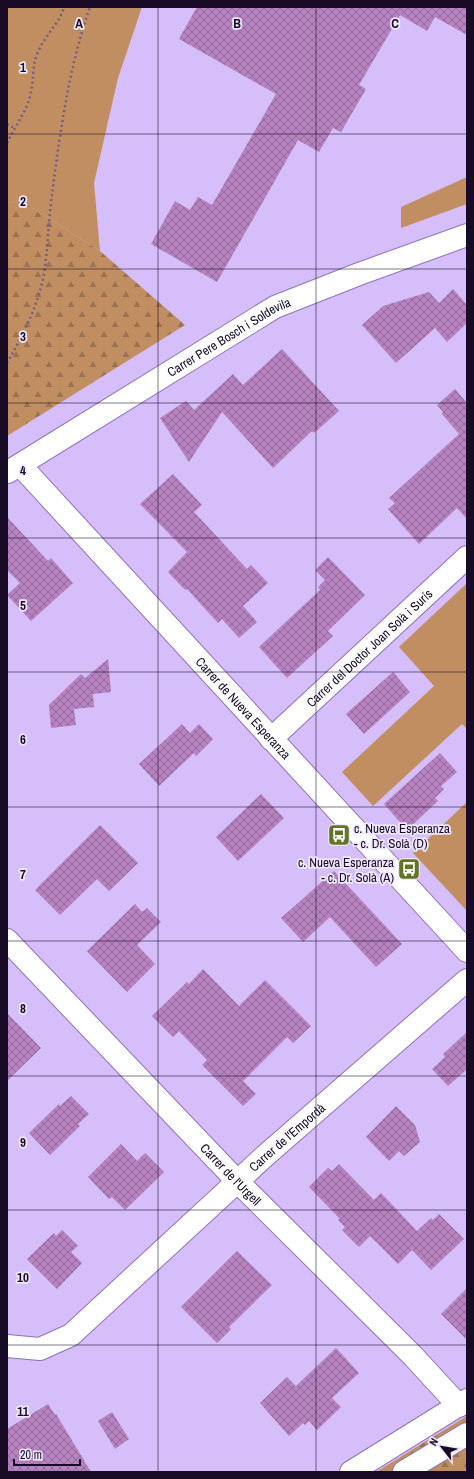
<svg xmlns="http://www.w3.org/2000/svg" width="474" height="1479" viewBox="0 0 474 1479" font-family="'Archivo Narrow',sans-serif">
<style>
.green{fill:#c18e61}
.forest{fill:url(#forest-firs)}
.building{fill:url(#building-cross-hatch)}
.lines{fill:none;stroke-linecap:round;stroke-linejoin:round}
.minor-casing{stroke:#8f73b8;stroke-width:24}
.path{stroke:#705f89;stroke-width:2.5;stroke-dasharray:2 3;stroke-linecap:butt}
.minor{stroke:#fff;stroke-width:22}
.grid{fill:none;stroke:#170b25;stroke-width:1;stroke-opacity:0.55}
.labels{text-anchor:middle;stroke-width:3.5;stroke-linejoin:round;paint-order:stroke}
.street-label{font-size:13px;fill:#170b25;stroke:#efe7fe}
.poi-label{font-size:13px;fill:#170b25;stroke:#efe7fe;text-anchor:start}
.grid-label{font-size:13px;text-anchor:middle;font-weight:bold;fill:#170b25;stroke:#efe7fe;stroke-width:3.5;stroke-linejoin:round;paint-order:stroke}
</style>
<defs>
<pattern id="forest-firs" width="22" height="20" patternUnits="userSpaceOnUse"><rect width="22" height="20" fill="#c18e61"/><path d="M5 1l3.5 6h-7zM16 11l3.5 6h-7z" fill="#9c7250"/></pattern>
<pattern id="building-cross-hatch" width="8" height="8" patternUnits="userSpaceOnUse"><rect width="8" height="8" fill="#b782c0"/><path d="M0 0l8 8M0 8l8-8" fill="none" stroke="#94699c"/></pattern>
</defs>
<rect width="100%" height="100%" fill="#d5befa"/>
<!-- green -->
<g class="green">
<polygon points="7,7 142,7 118,78 94,183 100,251 20,200 7,203"/>
<polygon points="467,177 467,204 401,228 401,207"/>
<polygon points="467,583 467,729 462,724 373,806 342,772 434,686 399,647"/>
<polygon points="467,802 467,911 413,853"/>
</g>
<!-- forest -->
<g class="forest">
<polygon points="20,200 100,251 185,325 7,436 7,203"/>
<polygon points="467,1416 467,1472 376,1472"/>
</g>
<!-- building -->
<g class="building">
<polygon points="197,7 467,7 467,35 435,17 427,31 400,15 359,85 366,89 341,132 333,128 319,152 298,140 217,282 151,244 175,201 190,210 198,197 212,205 276,94 179,39"/>
<polygon points="453,289 467,305 467,323 447,342 435,328 396,363 362,325 383,306 429,292 439,303"/>
<polygon points="282,349 339,411 314,433 312,431 273,468 222,412 189,462 160,418 186,401 194,410 233,374 243,385"/>
<polygon points="455,389 467,403 467,519 457,508 419,544 388,509 395,503 389,498 459,434 442,414 443,412 437,405"/>
<polygon points="173,474 202,505 194,512 247,569 251,565 268,583 243,606 257,622 239,638 222,619 218,623 187,589 185,590 168,572 187,552 140,504"/>
<polygon points="7,517 48,561 51,558 73,583 31,621 7,595 20,583 7,570"/>
<polygon points="328,557 365,595 328,631 333,636 287,678 259,647 320,590 318,587 325,580 315,570"/>
<polygon points="108,659 111,692 93,694 94,707 74,709 76,725 51,728 49,705 81,674 85,678"/>
<polygon points="393,672 410,692 364,734 346,714"/>
<polygon points="182,724 190,733 199,724 213,739 196,756 194,753 159,786 139,764"/>
<polygon points="440,753 457,772 441,786 444,789 435,798 438,801 407,830 384,804"/>
<polygon points="261,794 284,818 238,861 216,837"/>
<polygon points="100,825 138,863 109,891 97,879 60,915 35,890"/>
<polygon points="334,871 402,944 376,967 330,917 303,942 281,918"/>
<polygon points="135,904 142,912 147,908 161,922 137,945 155,964 127,992 87,951"/>
<polygon points="203,969 239,1006 265,980 311,1026 293,1043 287,1037 243,1081 256,1094 243,1106 202,1065 207,1060 179,1031 173,1037 152,1016 187,982 189,984"/>
<polygon points="7,1013 41,1048 7,1081"/>
<polygon points="467,1032 467,1069 448,1086 432,1069 445,1057 443,1054"/>
<polygon points="71,1096 89,1114 78,1124 80,1126 50,1155 29,1133 59,1104 60,1106"/>
<polygon points="396,1106 415,1125 420,1142 404,1156 399,1151 389,1161 366,1137"/>
<polygon points="121,1144 137,1161 145,1153 164,1172 125,1210 112,1197 109,1199 88,1177"/>
<polygon points="339,1164 374,1200 381,1193 417,1231 431,1218 433,1220 439,1214 464,1239 431,1270 412,1250 398,1264 370,1236 359,1247 342,1230 345,1227 338,1220 340,1219 309,1187 328,1168 332,1171"/>
<polygon points="62,1230 78,1246 71,1252 82,1263 57,1289 27,1259 54,1233 56,1236"/>
<polygon points="237,1251 272,1285 229,1327 231,1329 217,1343 181,1307"/>
<polygon points="467,1288 467,1340 441,1314"/>
<polygon points="336,1348 359,1373 332,1398 341,1407 317,1430 309,1421 305,1425 303,1423 289,1436 260,1403 287,1377 296,1386"/>
<polygon points="48,1404 55,1415 56,1414 91,1472 7,1472 7,1429"/>
<polygon points="112,1412 129,1439 115,1449 98,1421"/>
</g>
<g class="lines">
<!-- minor casing -->
<g class="minor-casing">
<g id="minor">
<path id="s1" d="M20,465L467,951"/>
<path id="s2" d="M8,472L275,307L359,274L467,235"/>
<path id="s3" d="M271,739L467,557"/>
<path id="s4" d="M7,940L237,1181L413,1356L459,1406"/>
<path id="s5" d="M7,1346L40,1349L71,1335L266,1155L467,980"/>
<polyline points="351,1472 467,1400"/>
<polyline points="404,1472 467,1434"/>
</g>
</g>
<!-- path -->
<g class="path">
<polyline points="7,124 14,128"/>
<path d="M7,143C15,126 28,110 31,92C34,78 32,63 39,50C45,35 60,23 64,7"/>
<path d="M7,363C22,337 36,310 43,279C48,252 48,223 52,195C60,132 69,67 90,7"/>
</g>
<!-- minor -->
<use href="#minor" class="minor"/>
</g>
<!-- grid -->
<path class="grid" d="M158,7V1472M316,7V1472M7,134H467M7,269H467M7,403H467M7,538H467M7,672H467M7,807H467M7,941H467M7,1076H467M7,1210H467M7,1345H467"/>
<!-- icons -->
<defs>
<g id="bus-square" transform="scale(1.15)"><rect x="-9" y="-9" width="18" height="18" rx="4" fill="#627525" stroke="#efe7fe"/><path d="M-5-6H5V4H4V6H2V4H-2V6H-4V4H-5ZM-3.5-4V0h7V-4ZM-3.5 1.2v1.5H-2V1.2ZM2 1.2v1.5H3.5V1.2Z" fill="#fff"/></g>
</defs>
<g fill-rule="evenodd">
<use href="#bus-square" x="339" y="835"/>
<use href="#bus-square" x="409" y="869"/>
</g>
<g class="labels">
<!-- street labels -->
<g class="street-label">
<text dy="5" stroke="none"><textPath href="#s2" startOffset="259">Carrer Pere Bosch i Soldevila</textPath></text>
<text dy="5" stroke="none"><textPath href="#s3" startOffset="134">Carrer del Doctor Joan Solà i Surís</textPath></text>
<text dy="5" stroke="none"><textPath href="#s1" startOffset="330">Carrer de Nueva Esperanza</textPath></text>
<text dy="5" stroke="none"><textPath href="#s5" startOffset="360">Carrer de l'Empordà</textPath></text>
<text dy="5" stroke="none"><textPath href="#s4" startOffset="324">Carrer de l'Urgell</textPath></text>
</g>
<!-- poi labels -->
<g class="poi-label">
<text x="354" y="833">c. Nueva Esperanza<tspan x="354" dy="15">- c. Dr. Solà (D)</tspan></text>
<text x="394" y="867" text-anchor="end">c. Nueva Esperanza<tspan x="394" dy="15">- c. Dr. Solà (A)</tspan></text>
</g>
</g>
<g class="grid-label">
<text x="79" y="28">A</text>
<text x="237" y="28">B</text>
<text x="395" y="28">C</text>
<text x="23" y="72">1</text>
<text x="23" y="206">2</text>
<text x="23" y="341">3</text>
<text x="23" y="475">4</text>
<text x="23" y="610">5</text>
<text x="23" y="744">6</text>
<text x="23" y="879">7</text>
<text x="23" y="1013">8</text>
<text x="23" y="1147">9</text>
<text x="23" y="1282">10</text>
<text x="23" y="1416">11</text>
</g>
<!-- border -->
<rect width="474" height="1479" fill="none" stroke="#170b25" stroke-width="16"/>
<!-- north arrow -->
<g transform="translate(442 1447) rotate(301)" stroke="#efe7fe" stroke-width="3" paint-order="stroke">
<path d="M0-3L7 15L0 10L-7 15Z" fill="#170b25"/>
<text y="-6" font-size="11" font-weight="bold" text-anchor="middle" fill="#170b25">N</text>
</g>
<!-- scale -->
<path d="M14 1459v6h66v-6" fill="none" stroke="#170b25" stroke-width="2"/>
<text x="20" y="1459" font-size="12" fill="#170b25" stroke="#efe7fe" stroke-width="3" paint-order="stroke">20 m</text>
</svg>
